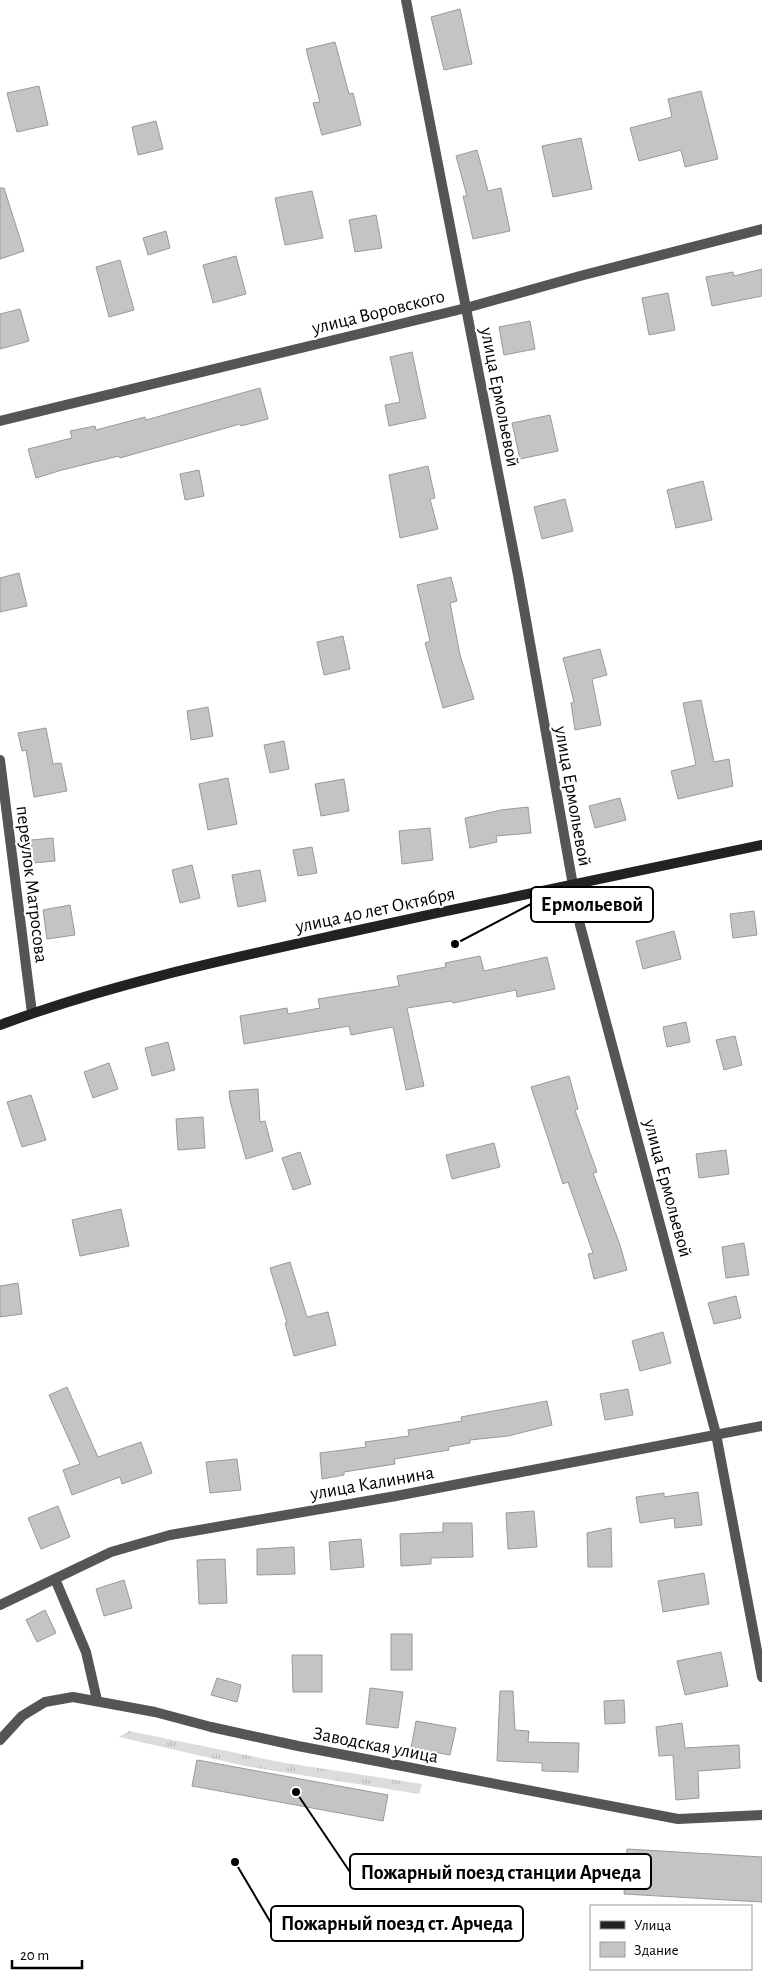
<svg xmlns="http://www.w3.org/2000/svg" width="762" height="1980" viewBox="0 0 762 1980" font-family="'Alegreya Sans',sans-serif">
<style>
.grass{fill:url(#grass-tufts)}
.building{fill:#c4c4c4;stroke:#999}
.lines{fill:none;stroke-linecap:round;stroke-linejoin:round}
.street{stroke:#555;stroke-width:10}
.secondary{stroke:#222;stroke-width:10}
.labels{text-anchor:middle;stroke-width:4.5;stroke-linejoin:round;paint-order:stroke}
.street-label{font-size:19px;fill:#000;stroke:#fff}
.leader{fill:none;stroke:#000;stroke-width:2}
.callout-dot{fill:#000;stroke:#fff;stroke-width:2}
.callout{fill:#fff;stroke:#000;stroke-width:2}
.callout-label{font-size:20px;text-anchor:middle;font-weight:bold;fill:#000}
</style>
<defs>
<pattern id="grass-tufts" width="24" height="20" patternUnits="userSpaceOnUse" patternTransform="scale(1.25)"><rect width="24" height="20" fill="#dcdcdc"/><path d="M3 7l-1-3M5 7V3M7 7l1-3M15 17l-1-3M17 17v-4M19 17l1-3" fill="none" stroke="#bbb"/></pattern>
</defs>
<rect width="100%" height="100%" fill="#fff"/>
<!-- grass -->
<polygon class="grass" points="129,1731 280,1762 422,1784 419,1794 245,1766 119,1737"/>
<!-- building -->
<g class="building">
<polygon points="460,9 472,64 444,70 431,17"/>
<polygon points="335,42 349,94 353,93 361,125 322,135 313,103 320,102 306,49"/>
<polygon points="39,86 48,125 17,132 7,93"/>
<polygon points="701,91 718,159 685,167 681,150 639,161 630,128 672,117 668,99"/>
<polygon points="156,121 163,149 138,155 132,127"/>
<polygon points="581,138 592,189 553,197 542,146"/>
<polygon points="477,150 488,191 501,188 510,231 473,239 463,196 467,196 456,156"/>
<polygon points="0,188 4,188 24,251 0,259"/>
<polygon points="312,191 323,238 285,245 275,198"/>
<polygon points="376,215 382,248 355,252 349,220"/>
<polygon points="166,231 170,248 148,255 143,238"/>
<polygon points="236,256 246,294 213,303 203,265"/>
<polygon points="120,260 134,310 109,317 96,267"/>
<polygon points="762,269 762,296 712,306 706,277 733,272 734,276"/>
<polygon points="668,293 675,330 649,335 642,298"/>
<polygon points="20,309 29,341 0,349 0,314"/>
<polygon points="530,321 535,349 504,355 499,327"/>
<polygon points="412,352 426,418 389,426 385,405 400,402 390,357"/>
<polygon points="260,388 268,419 241,426 240,424 120,458 119,456 62,470 36,478 28,449 72,438 70,431 95,426 96,430 145,417 146,420"/>
<polygon points="550,415 558,451 520,459 512,423"/>
<polygon points="428,466 435,498 430,499 438,529 400,538 389,475"/>
<polygon points="199,470 204,496 185,500 180,474"/>
<polygon points="703,481 712,520 676,528 667,490"/>
<polygon points="565,499 573,531 542,539 534,507"/>
<polygon points="19,573 27,606 0,612 0,578"/>
<polygon points="451,577 457,601 450,603 460,655 474,699 443,708 425,643 430,641 417,585"/>
<polygon points="343,636 350,669 324,675 317,642"/>
<polygon points="600,649 607,675 592,679 601,725 575,730 571,703 574,702 563,658"/>
<polygon points="701,700 714,762 729,759 733,786 678,799 671,771 696,765 683,703"/>
<polygon points="208,707 213,736 191,740 187,711"/>
<polygon points="46,728 53,764 61,763 67,791 34,797 26,750 22,751 18,733"/>
<polygon points="284,741 289,769 270,773 264,745"/>
<polygon points="228,778 237,824 208,830 199,784"/>
<polygon points="344,779 349,811 321,816 315,784"/>
<polygon points="620,798 626,820 595,828 589,806"/>
<polygon points="528,807 531,833 496,836 497,842 470,848 465,818 501,810"/>
<polygon points="430,828 433,860 402,864 399,831"/>
<polygon points="53,838 55,861 33,863 31,840"/>
<polygon points="312,847 317,873 298,876 293,850"/>
<polygon points="192,865 200,898 180,903 172,870"/>
<polygon points="260,870 266,901 238,907 232,875"/>
<polygon points="70,905 75,935 47,939 43,910"/>
<polygon points="754,911 757,935 733,938 730,914"/>
<polygon points="674,931 681,959 643,969 636,941"/>
<polygon points="480,956 484,971 547,957 555,989 517,997 516,990 453,1003 452,1001 407,1008 424,1086 406,1090 393,1027 351,1035 349,1026 244,1044 240,1016 287,1008 288,1014 320,1008 318,999 399,986 397,976 446,967 445,963"/>
<polygon points="686,1022 690,1042 667,1047 663,1027"/>
<polygon points="735,1036 742,1065 724,1070 716,1040"/>
<polygon points="168,1042 175,1070 152,1076 145,1048"/>
<polygon points="109,1063 118,1089 93,1098 84,1072"/>
<polygon points="569,1076 578,1109 575,1110 597,1172 593,1173 620,1245 627,1270 594,1279 588,1254 593,1253 568,1182 563,1184 531,1087"/>
<polygon points="258,1089 260,1122 265,1121 273,1151 246,1159 230,1101 229,1091"/>
<polygon points="31,1095 46,1140 22,1147 7,1102"/>
<polygon points="203,1117 205,1148 178,1150 176,1119"/>
<polygon points="494,1143 500,1167 452,1179 446,1155"/>
<polygon points="726,1150 729,1174 699,1178 696,1154"/>
<polygon points="300,1152 311,1184 293,1190 282,1158"/>
<polygon points="121,1209 129,1246 80,1256 72,1220"/>
<polygon points="744,1243 749,1275 726,1278 722,1247"/>
<polygon points="290,1262 307,1317 328,1312 336,1345 294,1356 285,1323 287,1323 270,1268"/>
<polygon points="18,1283 22,1314 0,1317 0,1286"/>
<polygon points="736,1296 741,1318 714,1324 708,1303"/>
<polygon points="663,1332 671,1363 640,1371 632,1341"/>
<polygon points="67,1387 98,1457 141,1442 152,1473 122,1484 120,1477 72,1495 63,1470 80,1464 49,1395"/>
<polygon points="628,1389 633,1415 605,1420 600,1394"/>
<polygon points="547,1401 552,1425 508,1436 470,1440 470,1443 448,1447 449,1450 394,1459 395,1464 344,1472 344,1475 322,1479 320,1453 366,1447 365,1442 409,1436 408,1430 462,1421 461,1417"/>
<polygon points="237,1459 241,1490 210,1493 206,1462"/>
<polygon points="698,1492 702,1525 675,1528 674,1518 640,1523 636,1497 664,1493 664,1497"/>
<polygon points="58,1506 70,1537 41,1549 28,1518"/>
<polygon points="534,1511 537,1547 508,1549 506,1513"/>
<polygon points="443,1523 472,1523 473,1557 431,1558 431,1564 401,1566 400,1534 443,1532"/>
<polygon points="611,1528 612,1567 588,1567 587,1533"/>
<polygon points="361,1539 364,1567 331,1570 329,1542"/>
<polygon points="294,1547 295,1574 257,1575 257,1549"/>
<polygon points="225,1559 227,1603 199,1604 197,1560"/>
<polygon points="704,1573 709,1604 663,1612 658,1581"/>
<polygon points="124,1580 132,1608 104,1616 96,1589"/>
<polygon points="45,1610 56,1633 37,1642 26,1620"/>
<rect x="391" y="1634" width="21" height="36"/>
<polygon points="721,1652 728,1686 685,1695 677,1661"/>
<polygon points="292,1655 322,1655 322,1692 293,1692"/>
<polygon points="217,1678 241,1685 237,1702 211,1695"/>
<polygon points="370,1688 403,1692 398,1728 366,1724"/>
<polygon points="500,1691 513,1691 515,1730 529,1731 528,1742 579,1743 578,1772 542,1771 542,1763 497,1761"/>
<polygon points="624,1700 625,1723 605,1724 604,1701"/>
<polygon points="416,1721 456,1728 450,1755 411,1748"/>
<polygon points="682,1723 685,1748 739,1745 740,1768 698,1771 699,1798 676,1800 673,1755 659,1756 656,1727"/>
<polygon points="197,1760 388,1795 383,1821 192,1786"/>
<polygon points="627,1849 762,1857 762,1902 624,1894"/>
</g>
<g class="lines">
<!-- street -->
<g class="street">
<polyline points="406,0 518,575 580,925 716,1434 762,1677"/>
<polyline points="0,421 466,308 580,276 762,229"/>
<polyline points="0,760 32,1013"/>
<polyline points="55,1579 86,1652 97,1700"/>
<polyline points="0,1605 111,1552 170,1535 396,1496 762,1426"/>
<polyline points="0,1740 22,1716 45,1702 73,1697 155,1712 211,1727 298,1746 678,1819 762,1815"/>
</g>
<!-- secondary -->
<path class="secondary" d="M0,1025C113,983 232,958 350,932C487,902 624,873 762,845"/>
</g>
<g class="labels">
<!-- street labels -->
<g class="street-label">
<text transform="translate(378 311) rotate(-14)" y="7">улица Воровского</text>
<text transform="translate(501 397) rotate(79)" y="7">улица Ермольевой</text>
<text transform="translate(574 796) rotate(80)" y="7">улица Ермольевой</text>
<text transform="translate(33 884) rotate(83)" y="7">переулок Матросова</text>
<text transform="translate(375 909) rotate(-12)" y="7">улица 40 лет Октября</text>
<text transform="translate(669 1188) rotate(75)" y="7">улица Ермольевой</text>
<text transform="translate(372 1482) rotate(-10)" y="7">улица Калинина</text>
<text transform="translate(376 1744) rotate(11)" y="7">Заводская улица</text>
</g>
</g>
<!-- callouts -->
<path class="leader" d="M455 944L531 904M296 1792L350 1872M235 1862L271 1923"/>
<g class="callout-dot">
<circle cx="455" cy="944" r="5"/>
<circle cx="296" cy="1792" r="5"/>
<circle cx="235" cy="1862" r="5"/>
</g>
<g class="callout">
<rect x="531" y="887" width="122" height="35" rx="5"/>
<rect x="350" y="1854" width="301" height="35" rx="5"/>
<rect x="271" y="1906" width="252" height="35" rx="5"/>
</g>
<g class="callout-label">
<text x="592" y="911">Ермольевой</text>
<text x="501" y="1879">Пожарный поезд станции Арчеда</text>
<text x="397" y="1930">Пожарный поезд ст. Арчеда</text>
</g>
<!-- legend -->
<rect x="590" y="1905" width="162" height="65" fill="#ffffff" stroke="#999999"/>
<rect x="600" y="1921" width="25" height="8" fill="#222222" stroke="#999999"/>
<text x="634" y="1930" font-size="15" fill="#000000">Улица</text>
<rect x="600" y="1942" width="25" height="15" fill="#c4c4c4" stroke="#999999"/>
<text x="634" y="1955" font-size="15" fill="#000000">Здание</text>
<!-- scale -->
<path d="M12 1960v8h70v-8" fill="none" stroke="#000000" stroke-width="2.5"/>
<text x="20" y="1960" font-size="15" fill="#000000" stroke="#ffffff" stroke-width="4" paint-order="stroke">20 m</text>
</svg>
